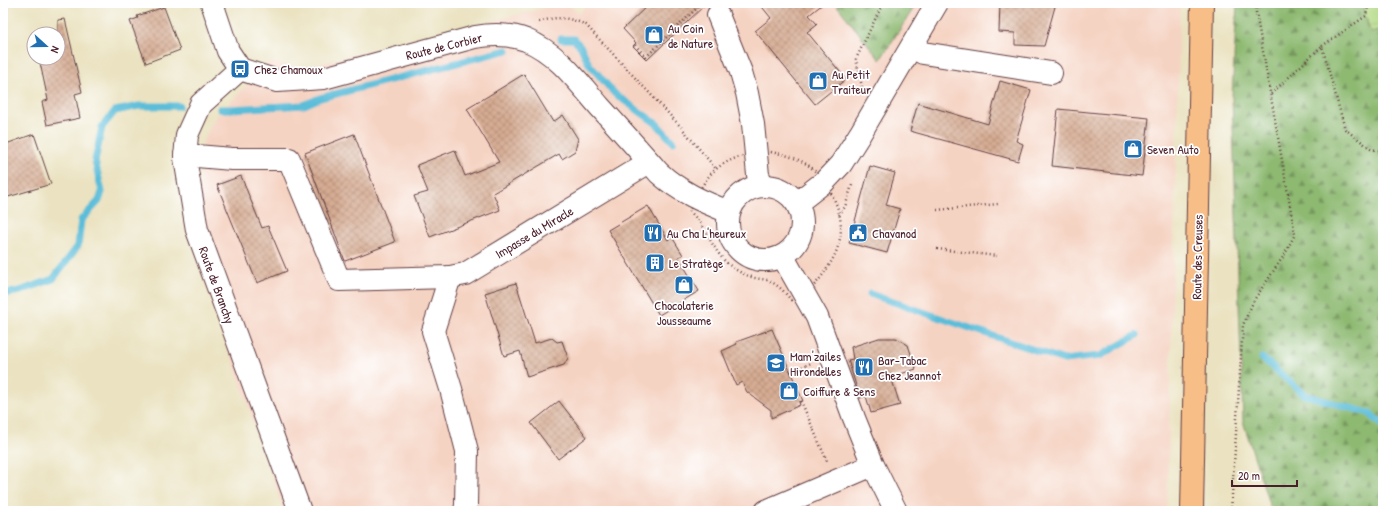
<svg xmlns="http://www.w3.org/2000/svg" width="1386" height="514" viewBox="0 0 1386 514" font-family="'Patrick Hand',sans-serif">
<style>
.built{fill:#f5d3c2}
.grass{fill:url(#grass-tufts);stroke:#7e7c57}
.forest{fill:url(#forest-firs);stroke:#6c6c4e}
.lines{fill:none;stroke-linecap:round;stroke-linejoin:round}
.stream{stroke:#5bbdd9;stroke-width:7}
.building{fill:url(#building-cross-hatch)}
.minor-casing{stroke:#623c41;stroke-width:24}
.major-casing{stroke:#623c41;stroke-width:24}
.path{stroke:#623c41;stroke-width:2.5;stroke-dasharray:1 3;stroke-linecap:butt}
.minor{stroke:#fff;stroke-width:22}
.major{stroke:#f7be87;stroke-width:22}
.labels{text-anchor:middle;stroke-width:3.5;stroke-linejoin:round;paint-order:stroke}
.poi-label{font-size:13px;fill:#4a1f2b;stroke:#fff;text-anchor:start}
.street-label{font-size:13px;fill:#4a1f2b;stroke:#fff}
</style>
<defs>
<pattern id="grass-tufts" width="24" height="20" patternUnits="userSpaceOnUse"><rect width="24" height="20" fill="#b2d983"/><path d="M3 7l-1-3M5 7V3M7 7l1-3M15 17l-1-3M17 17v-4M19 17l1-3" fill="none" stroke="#9bba71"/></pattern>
<pattern id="forest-firs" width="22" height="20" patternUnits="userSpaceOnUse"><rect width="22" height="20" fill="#8db971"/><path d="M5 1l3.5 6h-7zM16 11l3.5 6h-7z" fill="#75965d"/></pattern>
<pattern id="building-cross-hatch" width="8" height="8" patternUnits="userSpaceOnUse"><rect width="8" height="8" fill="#d6ac93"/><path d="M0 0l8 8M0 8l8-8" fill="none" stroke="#b08b78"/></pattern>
</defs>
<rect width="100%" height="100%" fill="#fff"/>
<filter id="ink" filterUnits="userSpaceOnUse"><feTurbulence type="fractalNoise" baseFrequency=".025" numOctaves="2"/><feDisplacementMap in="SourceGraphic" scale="8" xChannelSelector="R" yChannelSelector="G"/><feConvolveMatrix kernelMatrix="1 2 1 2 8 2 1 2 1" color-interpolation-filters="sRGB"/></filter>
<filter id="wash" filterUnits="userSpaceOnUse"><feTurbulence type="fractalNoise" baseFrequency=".012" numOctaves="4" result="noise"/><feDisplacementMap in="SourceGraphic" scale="16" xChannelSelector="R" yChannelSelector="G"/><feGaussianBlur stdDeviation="0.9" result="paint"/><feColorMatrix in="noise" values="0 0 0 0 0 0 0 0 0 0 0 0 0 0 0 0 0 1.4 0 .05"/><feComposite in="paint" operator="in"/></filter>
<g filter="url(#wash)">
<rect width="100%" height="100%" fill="#eae2c0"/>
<!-- built -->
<polygon class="built" points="565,3 579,13 589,3 835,3 880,60 917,3 1180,3 1167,511 284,511 195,251 203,141 214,119 269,62 302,68"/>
<!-- grass -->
<polygon class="grass" points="1362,3 1383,3 1383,30 1370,32"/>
<!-- forest -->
<g class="forest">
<polygon points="835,3 917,3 880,60"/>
<polygon points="1237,3 1362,3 1370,32 1383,30 1383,511 1278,511 1270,507 1243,421 1232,97"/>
</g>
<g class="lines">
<!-- stream -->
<g class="stream">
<polyline points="561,39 574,39 581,47 589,64 615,94 657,124 673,142"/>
<polyline points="220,109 231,109 304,105 320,98 507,50"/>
<polyline points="3,294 20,291 53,279 78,246 81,220 99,201 102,192 95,161 102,127 115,111 139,106 179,106"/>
<polyline points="870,294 1064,360 1100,356 1137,335"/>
<polyline points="1262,358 1305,395 1369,413 1383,425"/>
</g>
</g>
<g id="blocks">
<!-- building -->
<g class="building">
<polygon points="650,3 707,3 647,60 633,46 636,43 623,29"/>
<polygon points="759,3 824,3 809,15 817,24 807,32 846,79 815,104 755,31 771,18"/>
<polygon points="1000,3 1056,3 1044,46 1015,45 1015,33 999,32"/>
<polygon points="164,7 180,50 146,63 130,21 138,18 137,16"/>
<polygon points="65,19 82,92 75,94 80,118 47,125 42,102 48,100 39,58 58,58 58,20"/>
<polygon points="524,74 553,122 563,115 578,139 575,151 562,159 559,154 493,193 500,210 430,237 414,196 428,192 417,165 455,150 465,176 499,162 467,109"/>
<polygon points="1000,81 1031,90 1016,141 1023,144 1018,161 910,131 918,103 988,124"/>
<polygon points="1058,109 1149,118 1142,176 1052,166"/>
<polygon points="34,134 51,184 8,197 3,181 3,145"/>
<polygon points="354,134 395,242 345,261 305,153"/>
<polygon points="870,166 895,173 886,205 900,209 887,253 849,243"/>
<polygon points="241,176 262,228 268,226 287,271 257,283 217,185"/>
<polygon points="648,206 668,240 672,237 683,255 678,257 699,291 659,315 608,230"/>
<polygon points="516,283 535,343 552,338 557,342 562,341 568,358 564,365 527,377 520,351 504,356 485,293"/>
<polygon points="772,329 803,401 799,402 800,405 771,418 771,410 747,392 742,382 736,385 722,351 737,344 736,342"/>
<polygon points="879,338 896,338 908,345 916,369 891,377 900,405 871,413 866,396 860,398 848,360 853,359 851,347"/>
<polygon points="559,401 587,437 558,459 531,423"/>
</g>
</g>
</g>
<g filter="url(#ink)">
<use href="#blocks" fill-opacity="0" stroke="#623c41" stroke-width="1"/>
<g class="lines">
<!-- minor casing -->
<g class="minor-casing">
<g id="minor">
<path d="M212,3L228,51L240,69L277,81L324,78L475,37C491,34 510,34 526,40C558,53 578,82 600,107C620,129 640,151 659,173C680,192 703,202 729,212"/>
<polyline points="718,15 741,72 747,93 753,124 758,175 763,186"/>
<polyline points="912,47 923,53 1051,73"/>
<polyline points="240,69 201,104 187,135 185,158 197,230 300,511"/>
<polyline points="185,155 232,159 289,159 339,280 450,277 465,274 649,162"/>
<circle cx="765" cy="223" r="37"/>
<polyline points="797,203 824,182 841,164 860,134 937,3"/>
<polyline points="783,257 817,317 854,418 873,465 896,511"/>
<polyline points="450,277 433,331 451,389 467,451 466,505 465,511"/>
<polyline points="766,511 873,465"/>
</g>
</g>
<!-- major casing -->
<g class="major-casing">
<polyline id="major" points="1192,511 1202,3"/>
</g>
<!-- path -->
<g class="path">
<path d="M539,22C556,16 569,17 586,25L681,127L716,169"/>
<polyline points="635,45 646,57 698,7 694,3"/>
<polyline points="1322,46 1366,16 1369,3"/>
<polyline points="862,87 856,59 883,3"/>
<polyline points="1271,94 1322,46 1345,129 1371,149 1383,151"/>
<path d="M771,152C787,155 803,159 815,171C820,175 824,183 828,188C846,217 845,243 826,270C822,276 817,283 812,287C806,292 798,295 791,300C784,291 777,284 767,280C763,279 759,279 755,278C747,276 739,272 732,267C712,253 707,226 689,211C695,200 701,186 709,176C724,158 749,153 771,152Z"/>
<polyline points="937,210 998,204"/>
<polyline points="839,215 845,207 852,185"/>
<polyline points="937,249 997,256"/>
<polyline points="791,372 811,363"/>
<polyline points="801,401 827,461"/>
<polyline points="1231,511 1243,325 1254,300 1285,254 1295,234 1256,12 1256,3"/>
</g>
<!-- minor -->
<use href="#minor" class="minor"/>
<!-- major -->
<use href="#major" class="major"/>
</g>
</g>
<!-- icons -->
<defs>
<g id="shop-square" transform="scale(1)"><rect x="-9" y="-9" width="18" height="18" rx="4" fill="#1f6fb2" stroke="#fff"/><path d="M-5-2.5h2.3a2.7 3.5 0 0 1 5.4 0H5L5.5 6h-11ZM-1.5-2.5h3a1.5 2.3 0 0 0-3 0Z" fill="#fff"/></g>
<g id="bus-square" transform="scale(1)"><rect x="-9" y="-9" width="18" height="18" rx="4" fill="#1f6fb2" stroke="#fff"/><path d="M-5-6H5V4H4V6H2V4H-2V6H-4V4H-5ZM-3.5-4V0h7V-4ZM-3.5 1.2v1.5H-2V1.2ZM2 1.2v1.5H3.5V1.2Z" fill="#fff"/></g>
<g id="restaurant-square" transform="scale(1)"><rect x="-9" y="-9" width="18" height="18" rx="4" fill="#1f6fb2" stroke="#fff"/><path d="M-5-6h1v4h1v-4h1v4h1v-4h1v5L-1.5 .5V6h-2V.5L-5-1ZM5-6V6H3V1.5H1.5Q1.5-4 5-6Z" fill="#fff"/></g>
<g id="civic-square" transform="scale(1)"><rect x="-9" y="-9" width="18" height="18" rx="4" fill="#1f6fb2" stroke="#fff"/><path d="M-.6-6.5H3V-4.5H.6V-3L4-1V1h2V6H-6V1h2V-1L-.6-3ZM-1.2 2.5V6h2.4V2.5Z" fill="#fff"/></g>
<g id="building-square" transform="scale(1)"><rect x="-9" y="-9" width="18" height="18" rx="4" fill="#1f6fb2" stroke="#fff"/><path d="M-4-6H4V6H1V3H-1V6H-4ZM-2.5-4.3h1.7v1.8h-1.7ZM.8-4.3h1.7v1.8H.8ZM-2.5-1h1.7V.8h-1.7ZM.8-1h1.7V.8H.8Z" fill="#fff"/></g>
<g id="school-square" transform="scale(1)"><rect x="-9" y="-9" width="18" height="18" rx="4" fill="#1f6fb2" stroke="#fff"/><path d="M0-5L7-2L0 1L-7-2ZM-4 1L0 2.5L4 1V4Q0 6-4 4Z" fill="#fff"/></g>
</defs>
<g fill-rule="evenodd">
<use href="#shop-square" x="654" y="35"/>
<use href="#bus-square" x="240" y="69"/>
<use href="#shop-square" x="818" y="81"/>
<use href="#shop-square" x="1133" y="149"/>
<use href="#restaurant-square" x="653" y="233"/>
<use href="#civic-square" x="858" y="233"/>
<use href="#building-square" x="655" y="263"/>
<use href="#shop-square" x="684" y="285"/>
<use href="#school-square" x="776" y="363"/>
<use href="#restaurant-square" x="864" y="367"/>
<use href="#shop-square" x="789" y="391"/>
</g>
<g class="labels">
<!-- poi labels -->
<g class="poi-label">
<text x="668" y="33">Au Coin<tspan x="668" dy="15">de Nature</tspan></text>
<text x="254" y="74">Chez Chamoux</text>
<text x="832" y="79">Au Petit<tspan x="832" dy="15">Traiteur</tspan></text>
<text x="1147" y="154">Seven Auto</text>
<text x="667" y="238">Au Cha L'heureux</text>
<text x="872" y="238">Chavanod</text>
<text x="669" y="268">Le Stratège</text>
<text x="684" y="310" text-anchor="middle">Chocolaterie<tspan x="684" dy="15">Jousseaume</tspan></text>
<text x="790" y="361">Mam'zailes<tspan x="790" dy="15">Hirondelles</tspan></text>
<text x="878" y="365">Bar-Tabac<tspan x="878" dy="15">Chez Jeannot</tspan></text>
<text x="803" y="396">Coiffure &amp; Sens</text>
</g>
<!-- street labels -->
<g class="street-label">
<text transform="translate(444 46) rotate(-14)" y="5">Route de Corbier</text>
<text transform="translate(534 232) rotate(-31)" y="5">Impasse du Miracle</text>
<text transform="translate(1197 257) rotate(-89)" y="5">Route des Creuses</text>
<text transform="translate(217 285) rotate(70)" y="5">Route de Branchy</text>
</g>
</g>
<!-- margin -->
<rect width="1386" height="514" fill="none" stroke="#fff" stroke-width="16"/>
<!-- north arrow -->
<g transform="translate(46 46) rotate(111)"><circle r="19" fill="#ffffff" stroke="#b7a5aa"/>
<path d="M0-3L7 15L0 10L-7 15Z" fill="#1f6fb2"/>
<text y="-6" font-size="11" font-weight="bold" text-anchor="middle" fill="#4a1f2b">N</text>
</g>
<!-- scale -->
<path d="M1232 480v6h65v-6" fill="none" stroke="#4a1f2b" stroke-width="2"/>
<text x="1238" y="480" font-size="12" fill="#4a1f2b" stroke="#ffffff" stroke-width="3" paint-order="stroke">20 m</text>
</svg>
